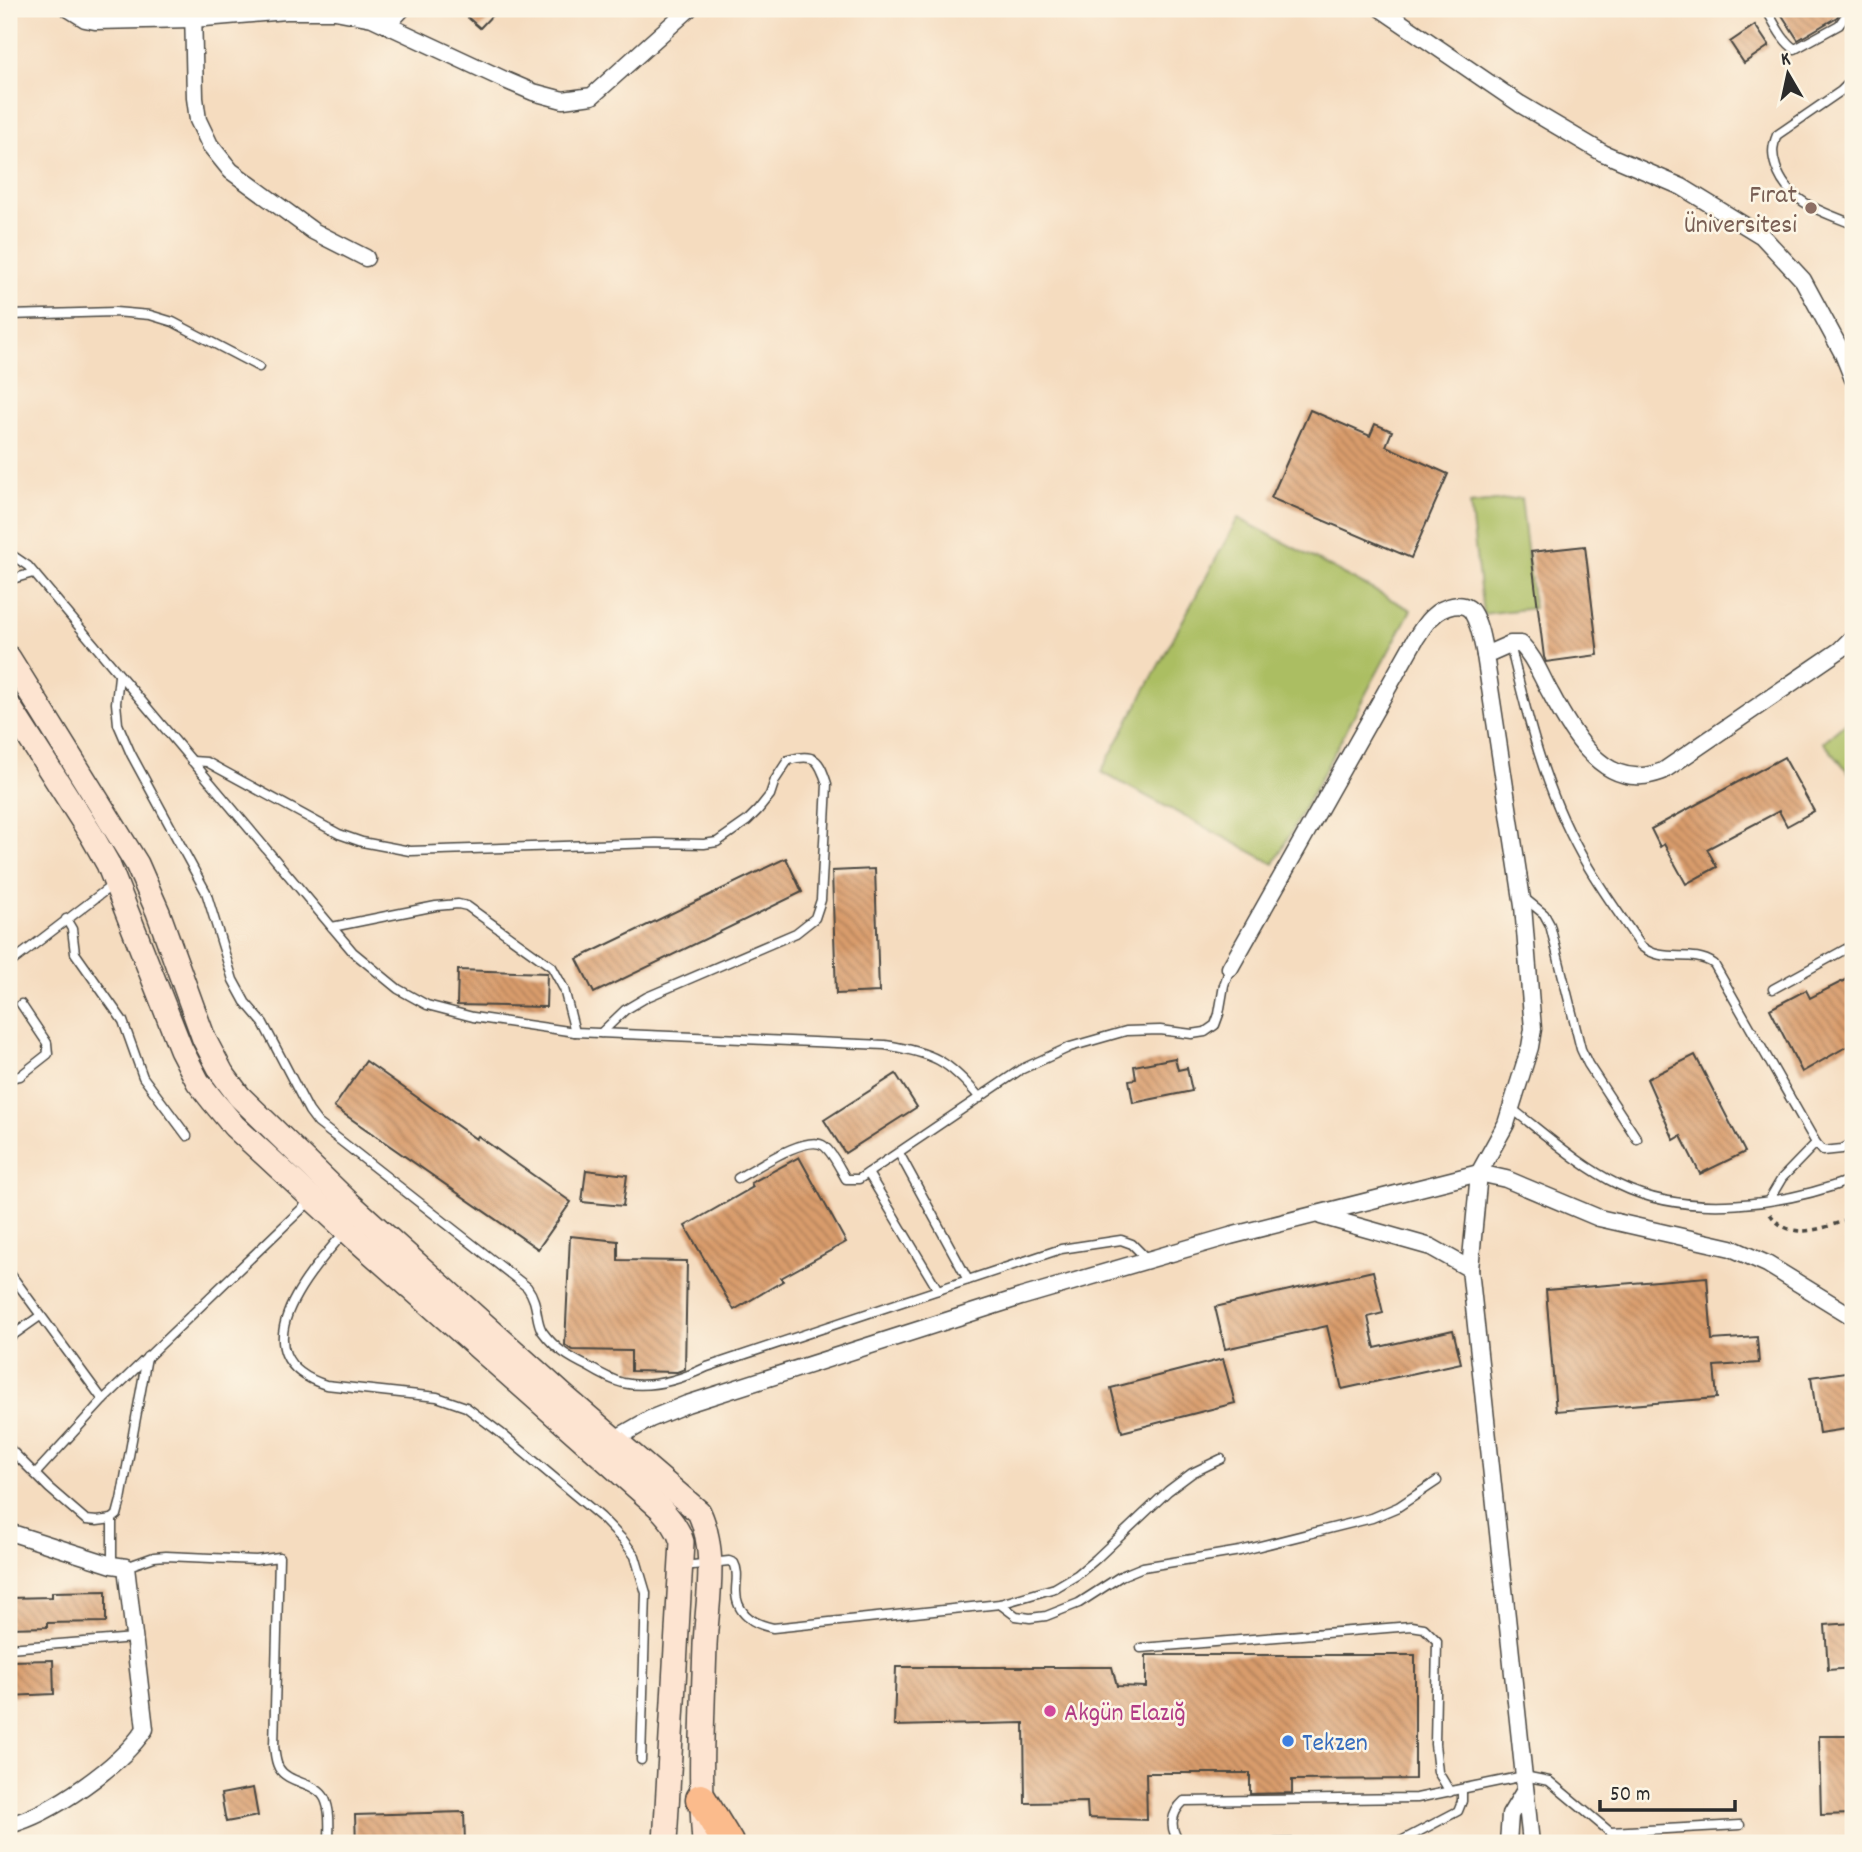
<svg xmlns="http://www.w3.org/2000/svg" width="1862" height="1852" viewBox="0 0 1862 1852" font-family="Dekko,sans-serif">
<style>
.pitch{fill:#abbe62;stroke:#6b7446;stroke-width:2}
.building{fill:url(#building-back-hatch)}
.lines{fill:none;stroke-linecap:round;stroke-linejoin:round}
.lane-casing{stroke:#494641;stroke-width:11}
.street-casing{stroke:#494641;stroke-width:19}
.secondary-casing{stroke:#494641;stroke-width:26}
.highway-casing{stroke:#494641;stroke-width:33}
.path{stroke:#494641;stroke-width:3.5;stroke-dasharray:5 5;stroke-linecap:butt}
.lane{stroke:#fff;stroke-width:8}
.street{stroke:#fff;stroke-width:16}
.secondary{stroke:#fde4d1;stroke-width:23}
.highway{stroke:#fbbb8c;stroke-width:30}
.education-dot{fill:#8d6e63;stroke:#fcf5e5;stroke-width:2.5}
.hotel-dot{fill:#d1479c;stroke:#fcf5e5;stroke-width:2.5}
.shop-dot{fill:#3f7fe0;stroke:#fcf5e5;stroke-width:2.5}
.labels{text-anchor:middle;stroke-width:5;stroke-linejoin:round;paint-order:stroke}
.education-label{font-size:26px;fill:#785e54;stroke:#fcf5e5;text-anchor:end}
.hotel-label{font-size:26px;fill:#b23c85;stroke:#fcf5e5;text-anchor:start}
.shop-label{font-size:26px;fill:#366cbe;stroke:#fcf5e5;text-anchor:start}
</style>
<defs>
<pattern id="building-back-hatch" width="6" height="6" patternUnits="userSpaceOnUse" patternTransform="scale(1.75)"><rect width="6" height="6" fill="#d99c6c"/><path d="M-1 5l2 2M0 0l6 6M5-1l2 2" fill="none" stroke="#b07f59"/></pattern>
</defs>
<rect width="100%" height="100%" fill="#fcf5e5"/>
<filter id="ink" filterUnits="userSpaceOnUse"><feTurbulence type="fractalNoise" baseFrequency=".0143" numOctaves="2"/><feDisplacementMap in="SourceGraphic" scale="14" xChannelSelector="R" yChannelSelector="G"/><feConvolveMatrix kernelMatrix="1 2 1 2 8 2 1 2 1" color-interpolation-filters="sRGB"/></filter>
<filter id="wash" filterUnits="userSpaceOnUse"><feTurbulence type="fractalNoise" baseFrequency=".00686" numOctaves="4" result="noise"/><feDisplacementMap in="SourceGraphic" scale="28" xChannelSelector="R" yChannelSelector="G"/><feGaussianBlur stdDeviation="1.57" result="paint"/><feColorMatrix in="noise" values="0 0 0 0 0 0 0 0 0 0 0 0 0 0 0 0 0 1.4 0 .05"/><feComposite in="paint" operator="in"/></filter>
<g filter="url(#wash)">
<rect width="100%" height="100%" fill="#f5dcbf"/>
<!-- pitch -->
<g class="pitch">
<polygon points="1521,498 1534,608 1483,614 1470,504"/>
<polygon points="1238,518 1411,610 1274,864 1101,772"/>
<polygon points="1853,717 1853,777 1823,742"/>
</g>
<g id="blocks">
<!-- building -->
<g class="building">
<polygon points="458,9 498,9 480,28"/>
<polygon points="1778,9 1840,9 1840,12 1837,17 1798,40"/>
<polygon points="1755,25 1769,46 1744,63 1730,42"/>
<polygon points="1310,410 1370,436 1375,424 1392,431 1386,446 1448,474 1411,558 1271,498"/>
<polygon points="1585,546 1598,655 1546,662 1544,657 1531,552"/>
<polygon points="1784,757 1814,811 1787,826 1779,811 1707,849 1717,867 1686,884 1664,844 1660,847 1651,829"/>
<polygon points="786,858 802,892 594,993 577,959"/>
<polygon points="875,869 879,992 836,994 832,871"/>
<polygon points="458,970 547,973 546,1007 457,1005"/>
<polygon points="1853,976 1853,1043 1802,1072 1770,1009 1806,990 1810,998"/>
<polygon points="1695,1055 1745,1152 1700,1174 1681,1136 1674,1140 1647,1079"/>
<polygon points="1175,1058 1178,1070 1187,1068 1192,1091 1133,1103 1129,1080 1136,1079 1134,1066"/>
<polygon points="366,1061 476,1139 478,1136 571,1202 538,1249 334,1107"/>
<polygon points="896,1074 917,1107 845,1153 824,1120"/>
<polygon points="799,1157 846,1242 781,1278 783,1281 734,1310 685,1226 753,1187 751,1183"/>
<polygon points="586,1170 627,1175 623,1206 582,1202"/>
<polygon points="570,1236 618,1241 618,1260 687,1261 685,1369 677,1372 631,1371 631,1351 572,1350 565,1345"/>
<polygon points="1373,1271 1383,1313 1368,1317 1375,1348 1453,1330 1461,1363 1342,1389 1327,1326 1225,1349 1215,1307"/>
<polygon points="1707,1277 1712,1340 1757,1337 1759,1363 1714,1366 1717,1398 1556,1411 1546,1290"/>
<polygon points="1223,1359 1235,1403 1122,1432 1111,1388"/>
<polygon points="1853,1371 1853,1428 1819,1433 1811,1377"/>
<polygon points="106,1591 106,1622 47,1623 47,1627 9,1628 9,1598 52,1597 52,1592"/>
<polygon points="1853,1623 1853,1668 1828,1670 1825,1625"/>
<polygon points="1146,1655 1415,1655 1415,1779 1292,1780 1292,1793 1250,1794 1250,1773 1146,1773 1147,1820 1088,1818 1087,1802 1025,1803 1024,1723 894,1726 896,1667 1112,1667 1117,1686 1146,1687"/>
<polygon points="53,1660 54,1694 9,1696 9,1661"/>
<polygon points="1819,1736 1853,1736 1853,1814 1821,1815"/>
<polygon points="253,1788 258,1816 226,1822 221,1794"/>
<polygon points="464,1812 465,1843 356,1843 355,1815"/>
</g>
</g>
</g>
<g filter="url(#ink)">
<use href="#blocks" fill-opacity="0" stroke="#494641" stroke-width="2"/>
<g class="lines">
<!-- lane casing -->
<g class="lane-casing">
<g id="lane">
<path d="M1766,9C1774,22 1782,41 1795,49L1839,25L1847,14V9"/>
<path d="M1853,79L1841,91L1777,135C1772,147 1772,155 1776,167C1787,202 1822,212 1853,224"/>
<polyline points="9,315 115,312 150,315 173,322 259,367"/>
<path d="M9,553L28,566L353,952L398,989L427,1005L473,1017L575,1032L885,1045C934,1053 948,1060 980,1098"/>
<polyline points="9,580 33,573"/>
<path d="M1510,644C1527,717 1545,790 1582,856C1599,887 1621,916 1641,946C1664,965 1691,948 1714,964L1816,1143L1823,1151L1842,1149L1853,1143"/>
<path d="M119,676L116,703L118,724L131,754L206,892L233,980L245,1002L263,1023L309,1111L318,1123L527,1287C539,1303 535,1320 542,1331C555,1349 570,1358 589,1367C599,1373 611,1380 623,1383C651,1389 682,1379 707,1367L1061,1249L1121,1240L1132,1244L1148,1260"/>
<path d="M192,761L207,762L216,767L339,834L362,842L410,851L656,843L704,844L717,842L747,821L758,810L770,795L775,780L788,760C815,753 819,759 827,784L821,900L815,918L796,933L647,997L625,1010L601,1033"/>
<polyline points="1523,897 1544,914 1550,925 1581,1049 1588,1064 1637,1139"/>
<polyline points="66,919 72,929 75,953 123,1021 143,1077 187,1136"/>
<polyline points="332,927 436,906 458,904 467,906 552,967 564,989 575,1032"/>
<polyline points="9,964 115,883"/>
<polyline points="1773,989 1853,945"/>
<polyline points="9,1078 20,1076 48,1054 47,1043 21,1004"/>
<path d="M1511,1108C1546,1135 1580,1166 1619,1185C1688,1219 1785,1205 1853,1179"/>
<polyline points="899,1153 968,1280"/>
<polyline points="868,1173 938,1290"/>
<path d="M738,1178C755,1169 807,1133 824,1146C833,1153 840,1169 846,1179H859L1020,1070L1070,1047L1126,1031L1160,1030L1192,1034L1205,1032L1215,1025L1219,1014L1224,985L1230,968"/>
<polyline points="1769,1200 1782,1178 1816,1143"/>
<path d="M346,1231C309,1271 236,1356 326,1385L437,1397L466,1407L502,1434L601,1517L623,1540L635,1556L646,1593L641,1760"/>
<polyline points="9,1272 103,1400"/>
<polyline points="9,1338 40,1316"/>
<polyline points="9,1448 49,1488 86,1520 97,1521 112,1519 117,1515 121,1500 147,1357"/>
<polyline points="35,1474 103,1400 311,1200"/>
<polyline points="112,1519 112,1565"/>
<path d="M684,1566L729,1561L734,1563C739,1572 736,1581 736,1591C736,1614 754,1624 773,1628L1000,1604L1055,1588L1077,1575L1096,1559L1168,1491L1192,1473L1221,1459"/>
<path d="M126,1567L154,1557L166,1556L256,1560L279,1557L274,1746C275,1753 275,1761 279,1768C288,1784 317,1782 325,1799C331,1812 329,1829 329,1843"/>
<polyline points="1000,1604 1016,1616 1030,1618 1046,1616 1079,1603 1121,1576 1143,1567 1240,1551 1372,1518 1398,1507 1437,1481"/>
<polyline points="9,1648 134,1638"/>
<polyline points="1141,1648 1411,1626 1424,1628 1437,1641 1435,1744 1438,1772 1450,1792"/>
<path d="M1181,1843C1168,1829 1171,1813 1184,1801L1417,1798L1524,1776L1549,1781L1610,1832L1740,1825"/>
<polyline points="1275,1843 1401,1841 1458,1811 1462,1801 1462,1790"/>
</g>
</g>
<!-- street casing -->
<g class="street-casing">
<g id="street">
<polyline points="69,9 85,19 95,21 193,19 286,11 335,11 372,18 505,80 533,92 563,100 592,96 689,9"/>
<polyline points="193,9 195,98 198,120 210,145 231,171 313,231 366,258"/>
<polyline points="1381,9 1520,104 1603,153 1682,187 1762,236 1803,280 1843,354 1853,379"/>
<polyline points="387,25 402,9"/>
<path d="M1485,655L1510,644H1521C1535,658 1541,677 1551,694C1569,728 1598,780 1642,776C1649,776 1657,773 1663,771L1840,650L1853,637"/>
<path d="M1230,968L1416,638C1421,631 1426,621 1433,616C1442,607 1464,599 1472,612C1480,625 1482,641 1485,655L1523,906L1533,1029L1530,1047L1506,1124L1479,1173L1470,1269L1531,1843"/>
<polyline points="1321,1216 1431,1247 1470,1269"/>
<polyline points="615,1439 650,1419 687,1404 1021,1297 1230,1236 1479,1173 1506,1179 1599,1218 1731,1248 1767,1264 1853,1317"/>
<path d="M9,1532L112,1565L126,1567L145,1729C120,1766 52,1814 9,1825"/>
<polyline points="1508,1843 1510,1815 1525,1790"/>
</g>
</g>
<!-- secondary casing -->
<g class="secondary-casing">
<g id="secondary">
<path d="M9,658L137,864L158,912L204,1039L222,1073L239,1096L348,1202L567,1399L699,1512C718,1553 707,1601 705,1645C703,1711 699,1777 704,1843"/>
<path d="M9,706L91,834L108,864L181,1049L198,1082L213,1101L234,1126L357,1240L660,1508C670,1519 678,1528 682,1542L665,1843"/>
</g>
</g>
<!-- highway casing -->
<g class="highway-casing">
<polyline id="highway" points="701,1799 728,1843"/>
</g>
<!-- path -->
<path class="path" d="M1770,1214C1791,1244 1824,1227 1853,1218"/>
<!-- lane -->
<use href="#lane" class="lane"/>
<!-- street -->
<use href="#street" class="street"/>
<!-- secondary -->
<use href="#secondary" class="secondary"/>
<!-- highway -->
<use href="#highway" class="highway"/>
</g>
</g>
<!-- markers -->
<circle class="education-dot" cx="1811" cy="208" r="7"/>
<circle class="hotel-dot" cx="1050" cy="1711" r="7"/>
<circle class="shop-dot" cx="1288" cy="1741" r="7"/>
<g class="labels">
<!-- education labels -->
<g class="education-label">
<text x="1797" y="202">Fırat<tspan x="1797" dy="30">Üniversitesi</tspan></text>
</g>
<!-- hotel labels -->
<g class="hotel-label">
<text x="1064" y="1720">Akgün Elazığ</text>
</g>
<!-- shop labels -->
<g class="shop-label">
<text x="1302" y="1750">Tekzen</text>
</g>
</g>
<!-- margin -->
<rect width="1862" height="1852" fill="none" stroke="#fcf5e5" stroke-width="35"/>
<!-- north arrow -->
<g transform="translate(1788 74) rotate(351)" stroke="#fcf5e5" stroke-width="5" paint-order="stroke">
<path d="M0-5L12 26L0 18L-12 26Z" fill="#2b2b2b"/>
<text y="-10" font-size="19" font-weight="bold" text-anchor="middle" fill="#2b2b2b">K</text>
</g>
<!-- scale -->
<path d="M1600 1800v10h135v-10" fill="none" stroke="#2b2b2b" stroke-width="3.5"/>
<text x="1610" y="1800" font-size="21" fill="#2b2b2b" stroke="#fcf5e5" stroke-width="5" paint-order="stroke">50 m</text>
</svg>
